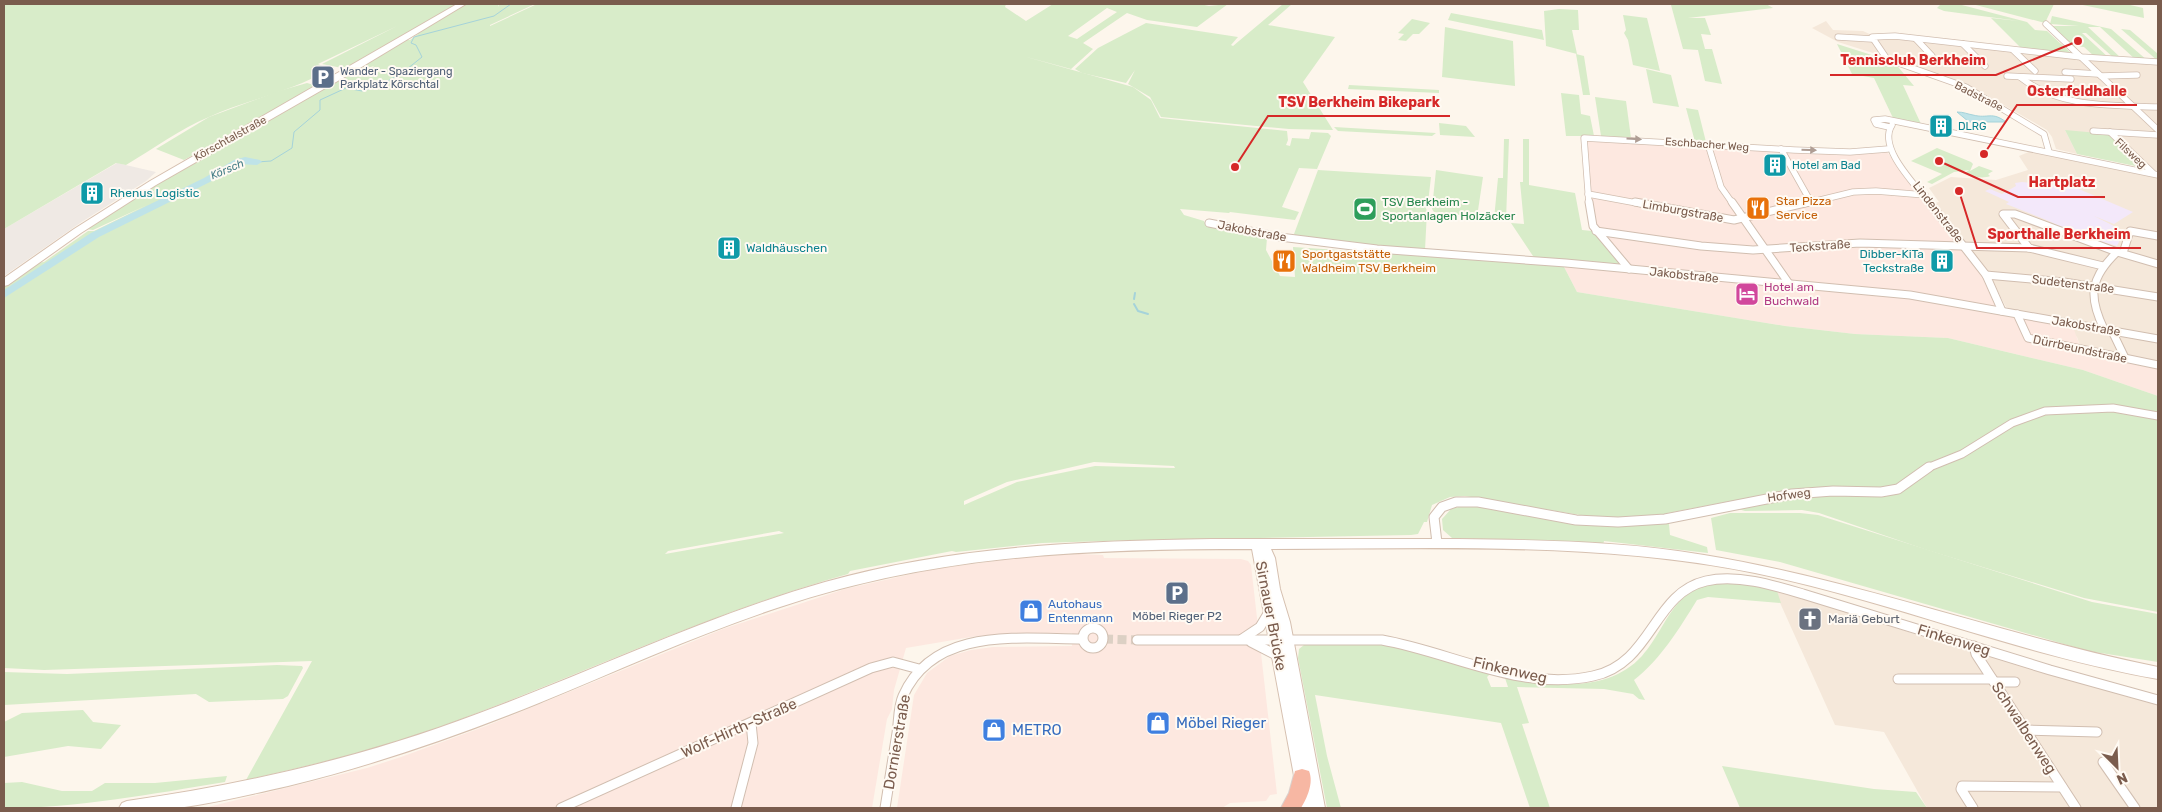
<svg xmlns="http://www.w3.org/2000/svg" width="2162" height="812" viewBox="0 0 2162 812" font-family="Rubik,sans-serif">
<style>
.residential{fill:#f5e8da}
.commercial{fill:#fde8e0}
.industrial{fill:#efe9e4}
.education{fill:#f3e8fa}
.green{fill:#d8ecc9;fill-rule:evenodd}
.water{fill:#bfe3e8;stroke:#a5d3da}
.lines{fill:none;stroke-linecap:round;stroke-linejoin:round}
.stream-far1{stroke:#a5d3da;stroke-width:1}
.stream{stroke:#a5d3da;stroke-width:2}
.river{fill:#bfe3e8;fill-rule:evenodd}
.street-tunnel{stroke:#dcd0c4;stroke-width:9;stroke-dasharray:9 4.5;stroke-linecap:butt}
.street-far2-casing{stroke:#d1beb0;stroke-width:7}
.street-far1-casing{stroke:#d1beb0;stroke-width:9}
.street-casing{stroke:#d1beb0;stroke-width:11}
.secondary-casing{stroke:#d6c0b0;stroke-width:2}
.highway-casing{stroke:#dad1cd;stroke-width:2}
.street-far2{stroke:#fff;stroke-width:5.5}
.street-far1{stroke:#fff;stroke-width:7}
.street{stroke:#fff;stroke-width:9}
.secondary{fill:#fff;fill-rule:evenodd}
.highway{fill:#f7b7a3;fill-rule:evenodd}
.oneway{fill:#af9d94}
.labels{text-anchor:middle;stroke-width:4;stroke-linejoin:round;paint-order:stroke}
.far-service-label{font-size:11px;fill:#4e5e75;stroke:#fffaf3;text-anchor:start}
.far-street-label{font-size:11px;fill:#7a5c4d;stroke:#fffaf3}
.far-culture-label{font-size:11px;fill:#0d838f;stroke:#fffaf3;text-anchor:start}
.far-water-label{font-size:11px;font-style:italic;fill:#437c86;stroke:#fffaf3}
.culture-label{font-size:12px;fill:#0d838f;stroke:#fffaf3;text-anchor:start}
.food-label{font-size:12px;fill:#c56008;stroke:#fffaf3;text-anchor:start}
.leisure-label{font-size:12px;fill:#27864d;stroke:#fffaf3;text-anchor:start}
.street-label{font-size:12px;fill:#7a5c4d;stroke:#fffaf3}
.hotel-label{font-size:12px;fill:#b23c85;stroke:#fffaf3;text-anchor:start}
.shop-label{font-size:12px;fill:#366cbe;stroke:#fffaf3;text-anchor:start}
.service-label{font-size:12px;fill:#4e5e75;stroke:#fffaf3}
.worship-label{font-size:12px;fill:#5b616d;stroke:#fffaf3;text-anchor:start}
.near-street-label{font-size:15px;fill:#7a5c4d;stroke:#fffaf3}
.near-shop-label{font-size:15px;fill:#366cbe;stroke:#fffaf3;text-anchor:start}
.leader{fill:none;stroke:#d62828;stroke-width:2}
.callout-dot{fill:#d62828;stroke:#fffaf3;stroke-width:2}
.callout-label{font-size:14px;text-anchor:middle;font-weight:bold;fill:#d62828;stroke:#fffaf3;stroke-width:4;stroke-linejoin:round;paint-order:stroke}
</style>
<rect width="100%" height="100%" fill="#fdf6ec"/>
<!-- residential -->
<g class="residential">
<polygon points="1826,21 1833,30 1863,31 1876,37 2158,63 2158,367 2080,346 2077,337 2006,307 1987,271 1934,203 1939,202 1929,188 1951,177 1996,180 2028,170 2019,156 2031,151 2146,173 2145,168 2065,130 2077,154 2056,149 2052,137 2047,130 1983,93 1892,59 1838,42 1812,28"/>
<polygon points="1777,591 1859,615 1926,638 2158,705 2158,808 1927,808 1884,732 1835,725 1777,596"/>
</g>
<!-- commercial -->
<g class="commercial">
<polygon points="1587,140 1887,152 1980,271 1998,306 1996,307 2073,327 2080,346 2158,367 2158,396 2083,370 1948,338 1855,334 1785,326 1577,292 1563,265 1631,271 1596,226 1591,199"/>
<polygon points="1079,554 1103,555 1104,558 1241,559 1248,561 1251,565 1277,794 1270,795 1266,801 1230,803 1222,808 897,808 914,695 927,673 950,656 971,650 993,647 1072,646 1072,633 977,636 906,648 894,690 892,709 887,719 872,808 204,808 367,768 401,757 486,726 723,629 845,589 934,569 1025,557"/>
</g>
<!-- industrial -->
<polygon class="industrial" points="117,163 156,172 146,181 80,223 4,276 4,229"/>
<!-- education -->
<polygon class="education" points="2022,182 2074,187 2133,212 2114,224 2094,216 2124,231 2117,246 2066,231 2067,229 2044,219 2006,204 2009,202 1985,191 1990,189 2002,194 2016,186 2015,183"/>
<!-- green -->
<g class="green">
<path d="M4,4H458L347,69L322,64L397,26L318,64L329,69C293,92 248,99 209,117C180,129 153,149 126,165L116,163L4,229Z"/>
<path d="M464,4H498L499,7V4H535L490,25V26L537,4H1006L1005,7L1026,21L1053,4H1200L1209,6L1228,4L1197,27L1147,20L1127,13L1083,43L1093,49L1071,69L1023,56L1133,87L1151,100L1160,118L1287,131L1288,140L1286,145L1290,146L1292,138L1309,139L1311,132L1328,133L1331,136L1317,169L1299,168L1282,207L1299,212L1295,220L1230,212L1229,213L1180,209L1184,215L1204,221L1206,226L1267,238L1266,250L1280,276L1295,277L1293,247L1563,265L1577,292L1785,326L1855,334L1948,338L2083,370L2158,396V612L2084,598L1927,550L1819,513L1802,510L1745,511L1738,509L1731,501L1668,513L1670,535L1707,547L1708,553L1604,541L1603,545L1452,538L1443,530L1442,519L1451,509L1466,505L1560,521L1584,523L1580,515L1465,496L1450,497L1432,505L1427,522H1424L1418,534L1411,535L1104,541L1042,543L956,552L952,551L850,571L848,574C709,613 579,676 443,726C379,749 313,765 246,780L312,661L44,670L4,668V287L36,263L44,262L88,231H94L147,205L93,230L86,229L44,259L132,197L354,71C362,72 368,72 374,66L364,69L361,67L406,40H410L418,34H414ZM1107,8L1117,12L1077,39L1068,36ZM1094,462L1174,466L1175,468L1095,466L1017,482L964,505V501L1007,482ZM779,531L784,533L665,554L668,551Z"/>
<polygon points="1283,4 1292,4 1268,25 1335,37 1303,82 1333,130 1289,129 1161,117 1150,97 1128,84 1135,70 1126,83 1082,73 1075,69 1098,48 1146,23 1238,37 1231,45 1233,46"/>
<polygon points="1680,4 1766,4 1773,8 1688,18 1705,18 1711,35 1701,34 1705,49 1712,49 1722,84 1705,81 1698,50 1683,49 1671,5"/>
<polygon points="1941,4 1958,4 2027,22 2035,30 2047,31 2074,56 2023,50 1991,18 2019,21 1944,11 1937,8"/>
<polygon points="1972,4 2054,4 2045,23"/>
<polygon points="2078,4 2126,4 2143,8 2144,18"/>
<polygon points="1559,9 1578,10 1579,30 1572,30 1577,54 1546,46 1544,11"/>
<polygon points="1451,13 1542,30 1544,40 1448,20"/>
<polygon points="1623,15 1647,18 1660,71 1633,65 1628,40 1624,33 1626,30"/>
<polygon points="2052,16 2111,29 2148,61 2136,60 2100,27 2088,27 2122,59 2115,59 2086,33 2082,33 2109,58 2095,57 2084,47 2072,46 2051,26 2079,26 2050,24"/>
<polygon points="1412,19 1430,23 1419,34 1413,34 1406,41 1398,40 1404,34 1398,33"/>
<polygon points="1445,27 1513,41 1515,86 1442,77"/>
<polygon points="2121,29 2130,30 2158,54 2158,61"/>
<polygon points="1837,44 1894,62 1914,86 1903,85 1921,124 1893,118 1874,78 1852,74"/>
<polygon points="1576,54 1584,56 1590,95 1583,95"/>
<polygon points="1646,69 1671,75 1679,107 1653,103"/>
<polygon points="307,83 318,86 184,160 156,149 209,117 279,91"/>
<polygon points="1349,85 1439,90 1439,93 1348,89"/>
<polygon points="1561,93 1579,95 1581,114 1590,116 1594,136 1566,136"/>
<polygon points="1595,97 1626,101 1631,138 1601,136"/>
<polygon points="1686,108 1698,110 1706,142 1695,142"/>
<polygon points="1439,123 1466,126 1475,137 1440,135"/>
<polygon points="1334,127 1436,133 1432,136 1338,131"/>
<polygon points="2065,130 2109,134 2145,168 2077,154"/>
<polygon points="1504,139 1509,139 1506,220 1494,219 1498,178 1503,178"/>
<polygon points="1523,139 1529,139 1529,185 1575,193 1582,230 1592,231 1623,265 1620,266 1535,259 1511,223 1524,224 1520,182 1523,182"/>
<path d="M1937,148L1971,162L1973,164L1970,171L1979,166L1993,171L1988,174L1990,176C1983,179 1973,177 1965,173L1969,170L1954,172L1932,184L1927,182L1942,174L1911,161Z"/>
<polygon points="1318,170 1431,177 1428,203 1425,206 1427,211 1425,250 1296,237 1294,234"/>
<polygon points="1436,170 1483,177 1477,217 1434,212 1432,209"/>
<polygon points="1730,513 1800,513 1818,515 2092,602 2158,614 2158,662 2088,651 1780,562 1716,550 1711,518"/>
<path d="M1719,583C1738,583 1758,585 1777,591L1781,603L1708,597L1697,600C1679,629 1661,659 1634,680L1645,700L1639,699L1633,694L1604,689L1517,687L1529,723L1522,724L1550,808H1530L1501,723L1315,695L1327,756L1341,808H1327L1298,658L1299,649L1304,645L1378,644L1406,648L1490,674L1487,677L1491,687H1508L1505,678L1508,677C1552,686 1608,693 1642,656C1669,625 1671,589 1719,583Z"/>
<polygon points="277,665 302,666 303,668 288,696 283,699 209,702 196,694 4,705 4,672 67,674"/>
<polygon points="83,710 93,722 121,725 101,749 68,746 4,757 4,722 22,713"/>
<polygon points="1722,766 1874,789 1916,792 1927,808 1740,808"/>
<path d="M227,776L225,782C152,794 77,808 4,808V783L22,782L62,791H92L105,783H155Z"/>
</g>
<!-- water -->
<path class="water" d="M1957,112C1964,112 1967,114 1973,115C1988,119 1992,111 2006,122H1969Z"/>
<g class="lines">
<!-- stream-far1 -->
<polyline class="stream-far1" points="257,162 271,161 292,148 294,132 320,110 320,100 346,88 362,91 377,87 402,73 422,57 416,45 411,43 414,37 494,16 511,4"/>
<!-- stream -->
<g class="stream">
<polyline points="1134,299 1135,293"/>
<polyline points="1134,304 1138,311 1148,314"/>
</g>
<!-- river -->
<polygon class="river" points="245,157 260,160 262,162 257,165 240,164 210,182 99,237 4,298 4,290 91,233 204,178 234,160"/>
<!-- street-tunnel -->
<polyline class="street-tunnel" points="1104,639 1137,640"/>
<!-- street-far2 casing -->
<g class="street-far2-casing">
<g id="street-far2">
<polyline points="2046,24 2158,130"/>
<polyline points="1838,37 1872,39"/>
<polyline points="1916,39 1932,56 1930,58 1932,60"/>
<polyline points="1963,44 1985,66"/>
<polyline points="2013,50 2035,71"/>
<polyline points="2065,72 2098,74"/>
<polyline points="2007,76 2071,79"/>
<polyline points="2101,76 2137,75"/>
<path d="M2020,77C2059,108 2110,105 2158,107"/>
<path d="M1892,125C1877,148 1916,185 1930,204"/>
<polyline points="1889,127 1876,124 1874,120 1885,119 2158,175"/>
<polyline points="2093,131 2158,135"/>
<polyline points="2110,132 2153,173"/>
<polyline points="1708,144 1721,187 1733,204"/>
<polyline points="1781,149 1808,197 1813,200"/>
<polyline points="2049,152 2044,134 1966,87 1887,59 1872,37 1895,36 2081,57 2158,62"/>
<polyline points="1588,194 1642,204"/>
<polyline points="1589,204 1584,138 1794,150 1850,152 1888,149"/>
<polyline points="1804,204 1853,192 1876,191 1925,195"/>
</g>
</g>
<!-- street-far1 casing -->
<g class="street-far1-casing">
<g id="street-far1">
<polyline points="1589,202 1593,226 1629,269"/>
<polyline points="1635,202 1734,220 1809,202"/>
<polyline points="1732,202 1790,285"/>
<polyline points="1929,202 1986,275 2002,311"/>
<polyline points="1209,223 1280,237 1377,249 1566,263 1910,295 2158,339"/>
<polyline points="1596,231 1701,246 1753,250 1860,243 2029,248 2103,266"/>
<polyline points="2029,248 2003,214 2015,214 2117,252 2158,264"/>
<polyline points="2123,253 2130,231 2158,236"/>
<polyline points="1986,275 2064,282 2158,297"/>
<polyline points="2017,314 2028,338 2158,365"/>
<path d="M2104,329C2088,296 2090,278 2117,252"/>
<polyline points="2112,331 2125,358"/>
<polyline points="1927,468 1962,454 2012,423 2045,411 2113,408 2158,416"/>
</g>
</g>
<!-- street casing -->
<g class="street-casing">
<g id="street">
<polyline points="1437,543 1434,517 1442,507 1456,502 1478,502 1576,520 1618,522 1665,519 1792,494 1833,491 1881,492 1898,489 1929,467"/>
<circle cx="1093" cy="638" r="10"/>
<polyline points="1242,639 1260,627 1269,612"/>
<path d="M1137,640H1382C1451,652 1521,692 1593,676C1652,664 1653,593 1706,581C1737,574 1773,585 1803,594L2050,670L2158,700"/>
<polyline points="1251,642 1278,656"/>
<polyline points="1974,646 1976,654 2076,808"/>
<polyline points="1898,679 1992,679"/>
<polyline points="1994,682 2015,682"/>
<polyline points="2026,730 2097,732"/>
<polyline points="2103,762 2135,808"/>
<polyline points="561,808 871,668 893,662 919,669"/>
<polyline points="736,808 753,743 751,723"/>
<path d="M885,808C889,783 893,758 897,733C899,721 898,707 903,696C934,626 1020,639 1082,639"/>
<polyline points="1973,808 1961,789 1962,786 2062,787"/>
</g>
</g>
<!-- secondary casing -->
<g class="secondary-casing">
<g id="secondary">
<polygon points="457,4 466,4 350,74 156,185 81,233 8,285 4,286 4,278 74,229 150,181"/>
<path d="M1212,539C1294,539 1376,539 1458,539C1540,540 1623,541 1704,555C1858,580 2005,636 2158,667V679C2021,655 1891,601 1755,573C1596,541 1432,549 1271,549L1275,558L1280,589L1290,622L1325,808H1300L1252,549C1088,549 938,554 780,607C698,634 619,670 539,703C458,736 374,765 288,786C252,794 215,803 178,808C159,810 138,809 119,808L122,803L127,801C247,784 364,757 477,714C593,671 706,616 825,582C952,546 1081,541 1212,539Z"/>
</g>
</g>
<!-- highway casing -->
<g class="highway-casing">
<path id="highway" d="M1302,769L1309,771C1314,783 1307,798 1301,808H1281L1289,793L1295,771Z"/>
</g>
<!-- street-far2 -->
<use href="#street-far2" class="street-far2"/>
<!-- street-far1 -->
<use href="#street-far1" class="street-far1"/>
<!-- street -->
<use href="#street" class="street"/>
<!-- secondary -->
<use href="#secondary" class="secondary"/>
<!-- highway -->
<use href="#highway" class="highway"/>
</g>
<!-- one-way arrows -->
<defs><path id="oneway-solid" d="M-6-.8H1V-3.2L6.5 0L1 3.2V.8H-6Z" transform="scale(1.25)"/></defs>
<g class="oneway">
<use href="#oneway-solid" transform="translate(1634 139) rotate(3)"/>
<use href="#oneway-solid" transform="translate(1809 150) rotate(2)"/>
</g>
<!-- icons -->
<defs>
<g id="parking-square" transform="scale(1.25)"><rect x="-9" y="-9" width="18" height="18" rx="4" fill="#5c6f8a" stroke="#fffaf3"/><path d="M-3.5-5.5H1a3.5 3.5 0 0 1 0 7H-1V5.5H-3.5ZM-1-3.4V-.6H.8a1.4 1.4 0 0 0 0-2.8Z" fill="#fff"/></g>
<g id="building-square" transform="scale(1.25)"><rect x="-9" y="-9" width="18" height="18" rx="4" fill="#0f9aa8" stroke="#fffaf3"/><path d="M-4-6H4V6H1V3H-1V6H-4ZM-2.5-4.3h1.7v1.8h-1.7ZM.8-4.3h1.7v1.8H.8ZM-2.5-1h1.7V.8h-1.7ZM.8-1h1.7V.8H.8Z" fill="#fff"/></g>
<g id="restaurant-square" transform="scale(1.25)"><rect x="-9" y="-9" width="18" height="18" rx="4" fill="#e8710a" stroke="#fffaf3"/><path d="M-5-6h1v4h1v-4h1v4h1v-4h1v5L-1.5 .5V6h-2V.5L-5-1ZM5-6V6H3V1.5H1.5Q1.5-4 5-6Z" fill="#fff"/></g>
<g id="stadium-square" transform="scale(1.25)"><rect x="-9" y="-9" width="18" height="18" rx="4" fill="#2e9e5b" stroke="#fffaf3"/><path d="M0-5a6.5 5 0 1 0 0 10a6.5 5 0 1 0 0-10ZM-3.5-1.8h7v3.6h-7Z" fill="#fff"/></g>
<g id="hotel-square" transform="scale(1.25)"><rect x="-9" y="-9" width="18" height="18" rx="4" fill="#d1479c" stroke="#fffaf3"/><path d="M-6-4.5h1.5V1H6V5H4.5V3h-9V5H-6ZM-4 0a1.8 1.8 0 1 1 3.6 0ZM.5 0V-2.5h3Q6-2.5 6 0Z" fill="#fff"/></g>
<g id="shop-square" transform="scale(1.25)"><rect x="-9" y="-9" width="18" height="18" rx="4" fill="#3f7fe0" stroke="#fffaf3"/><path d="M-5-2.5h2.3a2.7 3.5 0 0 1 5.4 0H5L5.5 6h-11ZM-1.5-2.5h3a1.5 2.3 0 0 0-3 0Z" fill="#fff"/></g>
<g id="church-square" transform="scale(1.25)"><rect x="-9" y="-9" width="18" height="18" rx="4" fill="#6b7280" stroke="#fffaf3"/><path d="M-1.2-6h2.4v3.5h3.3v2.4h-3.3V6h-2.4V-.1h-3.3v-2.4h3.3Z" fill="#fff"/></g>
</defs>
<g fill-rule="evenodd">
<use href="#parking-square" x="323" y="77"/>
<use href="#building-square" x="1941" y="126"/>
<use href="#building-square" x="1775" y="165"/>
<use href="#building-square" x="92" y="193"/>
<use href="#restaurant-square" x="1758" y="208"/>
<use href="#stadium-square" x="1365" y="209"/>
<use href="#building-square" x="729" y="248"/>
<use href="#restaurant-square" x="1284" y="261"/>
<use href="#building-square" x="1942" y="261"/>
<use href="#hotel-square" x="1747" y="294"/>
<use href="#parking-square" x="1177" y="593"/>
<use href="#shop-square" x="1031" y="611"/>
<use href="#church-square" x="1810" y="619"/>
<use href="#shop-square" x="1158" y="723"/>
<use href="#shop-square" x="994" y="730"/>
</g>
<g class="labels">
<!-- far-service labels -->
<g class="far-service-label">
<text x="340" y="75">Wander - Spaziergang<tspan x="340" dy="13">Parkplatz Körschtal</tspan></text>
</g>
<!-- far-street labels -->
<g class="far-street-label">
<text transform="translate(1979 96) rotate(27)" y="4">Badstraße</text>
<text transform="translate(230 138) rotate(-29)" y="4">Körschtalstraße</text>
<text transform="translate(1707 144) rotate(4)" y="4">Eschbacher Weg</text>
<text transform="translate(2131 153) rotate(43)" y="4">Filsweg</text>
</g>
<!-- far-culture labels -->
<g class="far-culture-label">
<text x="1958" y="130">DLRG</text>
<text x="1792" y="169">Hotel am Bad</text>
</g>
<!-- far-water labels -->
<g class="far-water-label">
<text transform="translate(227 169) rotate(-23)" y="4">Körsch</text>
</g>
<!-- culture labels -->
<g class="culture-label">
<text x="110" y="197">Rhenus Logistic</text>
<text x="746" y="252">Waldhäuschen</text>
<text x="1924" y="258" text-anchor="end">Dibber-KiTa<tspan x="1924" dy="14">Teckstraße</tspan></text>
</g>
<!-- food labels -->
<g class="food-label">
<text x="1776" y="205">Star Pizza<tspan x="1776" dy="14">Service</tspan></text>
<text x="1302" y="258">Sportgaststätte<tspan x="1302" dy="14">Waldheim TSV Berkheim</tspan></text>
</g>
<!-- leisure labels -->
<g class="leisure-label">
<text x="1382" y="206">TSV Berkheim -<tspan x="1382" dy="14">Sportanlagen Holzäcker</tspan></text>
</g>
<!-- street labels -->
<g class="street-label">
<text transform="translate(1683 211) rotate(10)" y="4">Limburgstraße</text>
<text transform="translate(1938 212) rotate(52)" y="4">Lindenstraße</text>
<text transform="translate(1252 231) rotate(11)" y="4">Jakobstraße</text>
<text transform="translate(1820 246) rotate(-4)" y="4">Teckstraße</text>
<text transform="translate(1684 275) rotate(6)" y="4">Jakobstraße</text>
<text transform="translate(2073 284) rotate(7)" y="4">Sudetenstraße</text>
<text transform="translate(2086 326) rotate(10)" y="4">Jakobstraße</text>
<text transform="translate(2080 349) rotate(12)" y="4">Dürrbeundstraße</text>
<text transform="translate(1789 495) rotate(-8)" y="4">Hofweg</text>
</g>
<!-- hotel labels -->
<g class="hotel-label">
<text x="1764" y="291">Hotel am<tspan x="1764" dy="14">Buchwald</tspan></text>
</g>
<!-- shop labels -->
<g class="shop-label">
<text x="1048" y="608">Autohaus<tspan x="1048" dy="14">Entenmann</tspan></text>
</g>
<!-- service labels -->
<g class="service-label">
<text x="1177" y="620">Möbel Rieger P2</text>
</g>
<!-- worship labels -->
<g class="worship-label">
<text x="1828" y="623">Mariä Geburt</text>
</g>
<!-- near-street labels -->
<g class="near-street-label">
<text transform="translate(1271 616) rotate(79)" y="5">Sirnauer Brücke</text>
<text transform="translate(1954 640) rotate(17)" y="5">Finkenweg</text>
<text transform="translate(1510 670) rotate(13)" y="5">Finkenweg</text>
<text transform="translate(739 728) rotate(-24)" y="5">Wolf-Hirth-Straße</text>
<text transform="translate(2024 728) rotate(57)" y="5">Schwalbenweg</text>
<text transform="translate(897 742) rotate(-80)" y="5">Dornierstraße</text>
</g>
<!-- near-shop labels -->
<g class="near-shop-label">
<text x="1176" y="728">Möbel Rieger</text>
<text x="1012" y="735">METRO</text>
</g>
</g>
<!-- callouts -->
<path class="leader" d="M2078 41L1996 75H1830M1984 154L2017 105H2137M1235 167L1268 116H1450M1939 161L2018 197H2105M1959 191L1977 248H2141"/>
<g class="callout-dot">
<circle cx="2078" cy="41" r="5"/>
<circle cx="1984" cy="154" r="5"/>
<circle cx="1235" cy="167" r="5"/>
<circle cx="1939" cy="161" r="5"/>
<circle cx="1959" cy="191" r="5"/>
</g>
<g class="callout-label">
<text x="1913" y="65">Tennisclub Berkheim</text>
<text x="2077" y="96">Osterfeldhalle</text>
<text x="1359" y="107">TSV Berkheim Bikepark</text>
<text x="2062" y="187">Hartplatz</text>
<text x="2059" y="239">Sporthalle Berkheim</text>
</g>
<!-- border -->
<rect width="2162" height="812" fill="none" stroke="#7a5c4d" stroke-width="10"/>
<!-- north arrow -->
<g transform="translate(2117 767) rotate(156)" stroke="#fffaf3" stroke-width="4" paint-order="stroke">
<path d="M0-4L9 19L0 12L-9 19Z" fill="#7a5c4d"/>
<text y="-8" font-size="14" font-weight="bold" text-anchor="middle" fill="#7a5c4d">N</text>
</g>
</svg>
